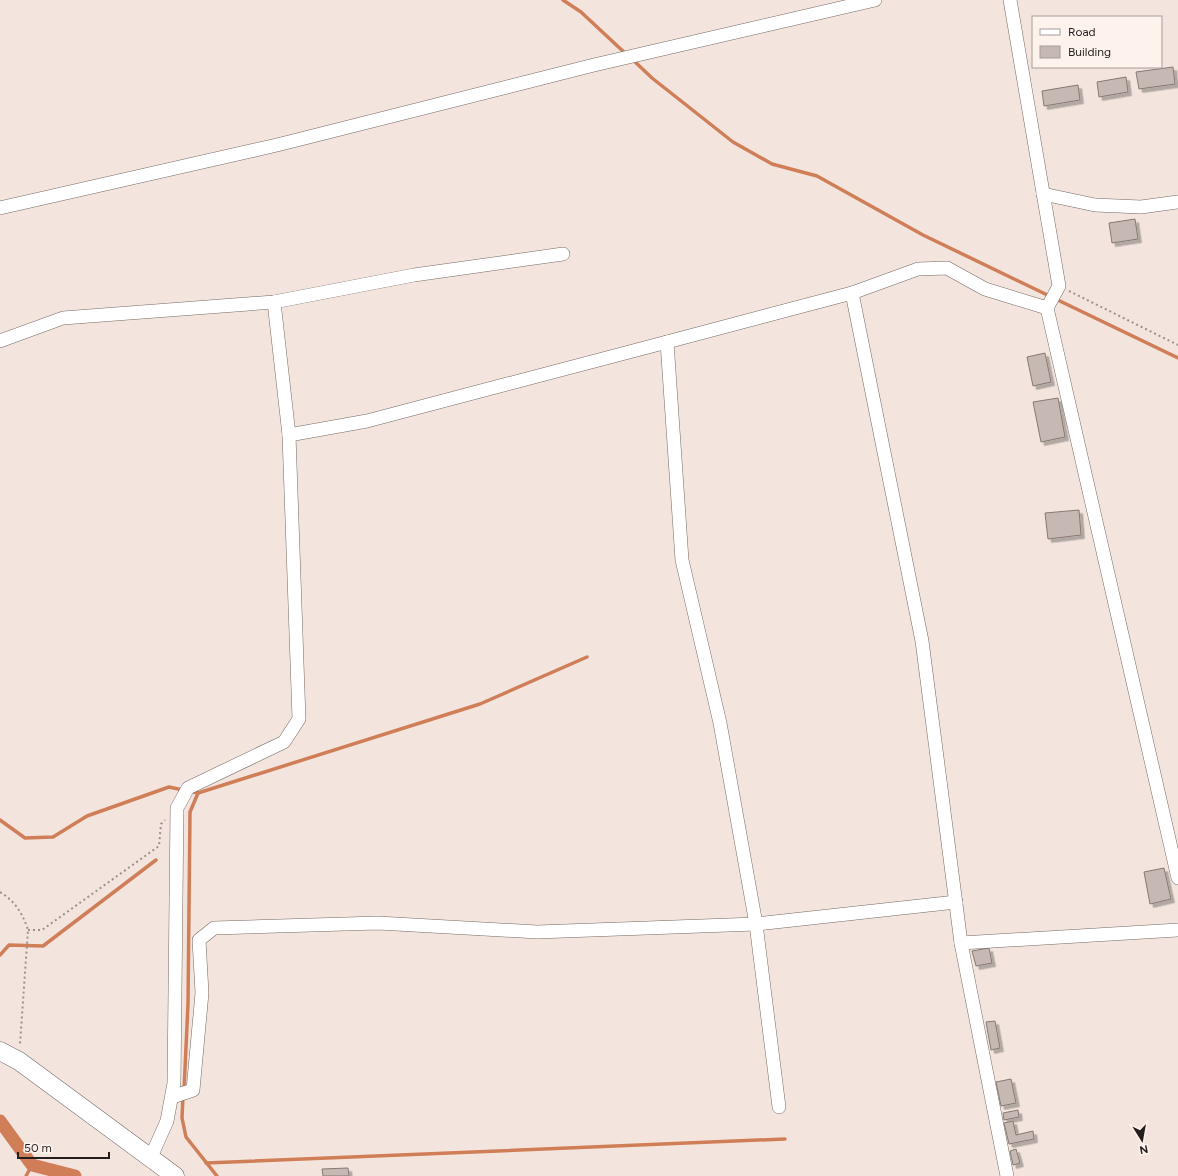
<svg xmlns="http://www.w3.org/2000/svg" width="1178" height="1176" viewBox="0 0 1178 1176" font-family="Figtree,sans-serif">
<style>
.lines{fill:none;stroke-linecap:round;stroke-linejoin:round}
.stream{stroke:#d07e58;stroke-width:3.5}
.canal{stroke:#d07e58;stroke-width:13}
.building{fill:#c6b8b2;stroke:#857973;filter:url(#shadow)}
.street-casing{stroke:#756963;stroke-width:14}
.secondary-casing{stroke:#756963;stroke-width:19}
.path{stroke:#9b918c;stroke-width:2;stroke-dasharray:2 3;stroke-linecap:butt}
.street{stroke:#fff;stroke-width:13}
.secondary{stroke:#fff;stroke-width:18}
</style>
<defs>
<filter id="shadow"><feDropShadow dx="3.5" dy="3.5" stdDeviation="0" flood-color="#0004"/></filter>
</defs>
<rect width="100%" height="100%" fill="#f3e5de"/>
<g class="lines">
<!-- stream -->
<g class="stream">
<polyline points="563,0 581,12 626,54"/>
<polyline points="632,59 652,78 733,142 772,164 817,176 923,235 1178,358"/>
<polyline points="189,791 198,793 480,704 587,657"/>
<polyline points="0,820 25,838 53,837 87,816 169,787 183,790"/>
<polyline points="0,955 9,945 43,946 156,860"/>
<polyline points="184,1090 188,1004 190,812 198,793"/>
<polyline points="183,1096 182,1118 186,1137 217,1176"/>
<polyline points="206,1163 785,1139"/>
<polyline points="26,1176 32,1165"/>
</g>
<!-- canal -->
<polyline class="canal" points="0,1121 32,1165 75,1176"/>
</g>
<!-- building -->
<g class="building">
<polygon points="1173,67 1175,84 1139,89 1136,72"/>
<polygon points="1126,77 1128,92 1099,97 1097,82"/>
<polygon points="1078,85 1080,100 1044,106 1042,91"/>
<polygon points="1135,219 1138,239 1112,243 1109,223"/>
<polygon points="1045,353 1051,382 1033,386 1027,357"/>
<polygon points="1058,398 1065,437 1041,442 1033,402"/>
<polygon points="1079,510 1081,535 1048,539 1045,513"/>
<polygon points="1164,868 1171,899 1150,904 1144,872"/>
<polygon points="989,948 992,963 976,966 972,951"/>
<polygon points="995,1021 1000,1048 991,1050 986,1022"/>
<polygon points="1011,1079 1016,1103 1001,1106 996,1082"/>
<polygon points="1018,1110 1019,1117 1004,1120 1003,1113"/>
<polygon points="1013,1121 1016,1135 1033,1131 1034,1139 1009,1144 1004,1123"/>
<polygon points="1016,1149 1020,1163 1013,1165 1010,1151"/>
<polygon points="348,1168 349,1176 323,1176 322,1169"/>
</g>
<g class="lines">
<!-- street casing -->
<g class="street-casing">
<g id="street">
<polyline points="1010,0 1059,286 1047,308 1178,878"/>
<polyline points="1043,194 1095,205 1141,207 1178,202"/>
<polyline points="0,208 277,145 594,65 875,0"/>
<polyline points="852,293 922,641 961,943 1007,1176"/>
<polyline points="0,341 63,318 274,302 414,275 563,254"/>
<polyline points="667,342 682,560 720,723 756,924 779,1107"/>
<polyline points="289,435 367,421 667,342 852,293 918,269 947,268 985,289 1047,308"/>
<polyline points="961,943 1178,930"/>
<polyline points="172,1097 193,1090 202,993 199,940 214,928 378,923 537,932 756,924 956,902"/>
<polyline points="150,1159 167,1121 174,1083 177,808 188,788 284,742 299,719 289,435 274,302"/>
</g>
</g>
<!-- secondary casing -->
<g class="secondary-casing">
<polyline id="secondary" points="0,1051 19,1061 175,1176"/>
</g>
<!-- path -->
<g class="path">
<polyline points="1069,291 1178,345"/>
<path d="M0,892C15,901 23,914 28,930L20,1044"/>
<polyline points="28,930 42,930 159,846 161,824 165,820"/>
</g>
<!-- street -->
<use href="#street" class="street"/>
<!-- secondary -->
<use href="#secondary" class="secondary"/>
</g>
<!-- legend -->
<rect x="1032" y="16" width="130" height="52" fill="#fef2ed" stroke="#a69d99"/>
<rect x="1040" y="29" width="20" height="6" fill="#ffffff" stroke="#a69d99"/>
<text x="1068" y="36" font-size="12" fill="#231e1c">Road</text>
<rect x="1040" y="46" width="20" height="12" fill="#c6b8b2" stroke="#a69d99"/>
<text x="1068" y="56" font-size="12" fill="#231e1c">Building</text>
<!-- north arrow -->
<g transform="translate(1142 1140) rotate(169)" stroke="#fef2ed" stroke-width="3" paint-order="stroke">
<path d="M0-3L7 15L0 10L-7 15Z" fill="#231e1c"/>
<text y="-6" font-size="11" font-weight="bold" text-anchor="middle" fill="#231e1c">N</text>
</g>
<!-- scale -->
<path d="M18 1152v6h91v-6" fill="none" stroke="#231e1c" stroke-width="2"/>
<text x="24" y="1152" font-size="12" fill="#231e1c" stroke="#fef2ed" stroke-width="3" paint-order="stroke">50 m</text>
</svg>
